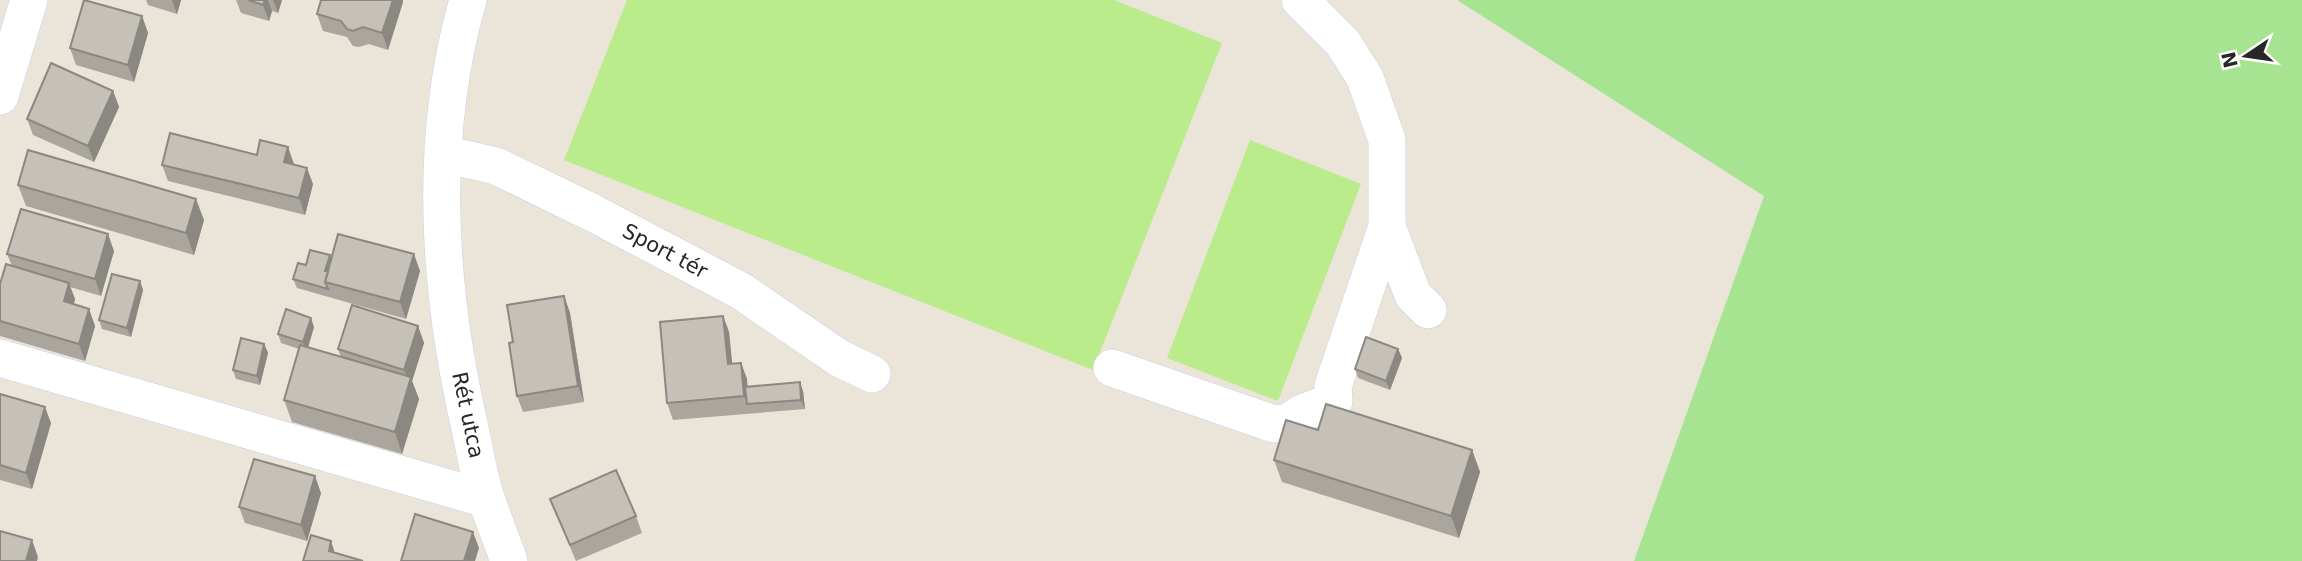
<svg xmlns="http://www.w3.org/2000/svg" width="2302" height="561" viewBox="0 0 2302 561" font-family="'DejaVu Sans',sans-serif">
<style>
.green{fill:#a6e491}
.pitch{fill:#bbec8c}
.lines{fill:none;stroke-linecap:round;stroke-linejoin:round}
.minor-casing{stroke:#cdcfe1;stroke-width:38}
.minor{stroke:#fff;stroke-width:37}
.wall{fill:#aaa69e}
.shaded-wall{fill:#8b8781}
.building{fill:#c6c1b8;stroke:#8b8781;stroke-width:2}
.labels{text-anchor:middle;stroke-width:5;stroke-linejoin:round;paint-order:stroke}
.street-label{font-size:21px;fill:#272727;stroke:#fff}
</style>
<rect width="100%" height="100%" fill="#ebe4d8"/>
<!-- green -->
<polygon class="green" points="1457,0 2302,0 2302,561 1634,561 1764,196"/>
<!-- pitch -->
<g class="pitch">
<polygon points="627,0 1114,0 1222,43 1093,370 564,160"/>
<polygon points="1250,140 1361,184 1278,401 1167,358"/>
</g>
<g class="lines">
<!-- minor casing -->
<g class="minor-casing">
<g id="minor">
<path d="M468,0C428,139 438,289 470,428C475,452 479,478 487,501C494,521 502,541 509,561"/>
<polyline points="0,96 29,0"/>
<polyline points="444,154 496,166 593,213 741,291 839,358 872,374"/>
<polyline points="1387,226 1413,295 1428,310"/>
<polyline points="0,358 486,499"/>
<polyline points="1112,368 1274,424 1289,422 1302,413 1334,401 1333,386 1387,226 1387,140 1365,78 1343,43 1300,0"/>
</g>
</g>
<!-- minor -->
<use href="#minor" class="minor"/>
</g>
<!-- wall -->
<g class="wall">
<polygon points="146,0 181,0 177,14 148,5"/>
<polygon points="236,0 282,0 278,13 272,11 269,21 241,13"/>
<polygon points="403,2 388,50 369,44 359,47 353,46 347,37 323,31 317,14"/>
<polygon points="142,16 148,33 134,82 76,65 70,48"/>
<polygon points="113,91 119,107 94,162 33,135 27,119"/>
<polygon points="293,164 313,184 305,215 168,181 162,165"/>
<polygon points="18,185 204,220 194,255 26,206"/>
<polygon points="114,251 101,296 70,287 75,299 74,304 89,309 95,326 85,361 0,336 0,284 12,266 7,254"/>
<polygon points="330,255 331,259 420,271 406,319 297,288 293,279 306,265"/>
<polygon points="140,281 143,290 131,337 102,329 99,320"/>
<polygon points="564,296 570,313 584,402 523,412 517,396"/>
<polygon points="723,316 729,332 732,364 741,363 747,379 747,387 803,391 805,409 673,420 667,403"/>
<polygon points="418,326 424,343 412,381 419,399 402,454 292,422 284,400 299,349 281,343 278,334 314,327 308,347 341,357 338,349"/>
<polygon points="264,344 268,353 260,385 236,379 233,370"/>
<polygon points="1398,349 1402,358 1390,390 1358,378 1355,369"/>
<polygon points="0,394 51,423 32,489 0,480"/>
<polygon points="1318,430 1472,450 1480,472 1459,538 1282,482 1274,460"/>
<polygon points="321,493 307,541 245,523 239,507"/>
<polygon points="550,499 636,516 642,533 576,561"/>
</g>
<!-- shaded-wall -->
<g class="shaded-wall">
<polygon points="172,0 181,0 177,14"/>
<polygon points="265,0 268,0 272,11 269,21 263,5"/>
<polygon points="273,0 282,0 278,13"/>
<polygon points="393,0 403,0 403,2 388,50 382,33"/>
<polygon points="142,16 148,33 134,82 128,65"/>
<polygon points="113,91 119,107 94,162 88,146"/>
<polygon points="288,147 294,164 290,178 284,162"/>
<polygon points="307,168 313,184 305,215 299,198"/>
<polygon points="196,199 204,220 194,255 186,233"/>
<polygon points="108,234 114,251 101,296 95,279"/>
<polygon points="414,254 420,271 406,319 400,302"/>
<polygon points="330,255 333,264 328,280 325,271"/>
<polygon points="140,281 143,290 131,337 127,328"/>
<polygon points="69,283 75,299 70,318 64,301"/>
<polygon points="564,296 570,313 584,402 578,386"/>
<polygon points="89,309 95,326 85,361 79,344"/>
<polygon points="723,316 729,332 734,381 728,364"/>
<polygon points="311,318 314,327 307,351 303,342"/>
<polygon points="418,326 424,343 412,381 419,399 402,454 395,432 409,383 404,370"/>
<polygon points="264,344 268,353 260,385 257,376"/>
<polygon points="1398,349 1402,358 1390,390 1386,381"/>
<polygon points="741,363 747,379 749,404 747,404 744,396"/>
<polygon points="800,382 803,391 805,409 801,400"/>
<polygon points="45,407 51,423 32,489 26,473"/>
<polygon points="1472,450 1480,472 1459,538 1451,516"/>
<polygon points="315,476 321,493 307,541 301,525"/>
<polygon points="473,532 479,548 475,561 464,561"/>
<polygon points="32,540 38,557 37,561 26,561"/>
<polygon points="331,541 334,550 332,560 329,551"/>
</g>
<!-- building -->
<g class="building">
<polygon points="84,0 142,16 128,65 70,48"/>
<polygon points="248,0 265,0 263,5"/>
<polygon points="321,0 393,0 382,33 363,27 353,31 347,29 341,21 317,14"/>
<polygon points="51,63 113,91 88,146 27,119"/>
<polygon points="170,133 257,155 260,140 288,147 284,162 307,168 299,198 162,165"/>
<polygon points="28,150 196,199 186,233 18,185"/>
<polygon points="21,209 108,234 95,279 7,254"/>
<polygon points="338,234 414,254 400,302 325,282"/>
<polygon points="310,250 330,255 325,271 328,271 325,282 328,289 293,279 298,263 306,265"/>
<polygon points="6,264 69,283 64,301 89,309 79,344 0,321 0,284"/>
<polygon points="112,274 140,281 127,328 99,320"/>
<polygon points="564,296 578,386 517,396 509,343 513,342 507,305"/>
<polygon points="352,305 418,326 404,370 338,349"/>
<polygon points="286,309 311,318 303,342 278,334"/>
<polygon points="723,316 728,364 741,363 744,396 667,403 660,322"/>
<polygon points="1366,337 1398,349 1386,381 1355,369"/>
<polygon points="241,338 264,344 257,376 233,370"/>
<polygon points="300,345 411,377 395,432 284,400"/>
<polygon points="800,382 801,400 747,404 745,387"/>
<polygon points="0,394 45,407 26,473 0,465"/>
<polygon points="1326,404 1472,450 1451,516 1274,460 1286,420 1318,430"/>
<polygon points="254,459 315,476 301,525 239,507"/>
<polygon points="616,470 636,516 570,545 550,499"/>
<polygon points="415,514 473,532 464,561 401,561"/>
<polygon points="0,531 32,540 26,561 0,561"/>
<polygon points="311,535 331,541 329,551 363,561 303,561"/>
</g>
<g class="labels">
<!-- street labels -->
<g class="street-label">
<text transform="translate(665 251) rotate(28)" y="7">Sport tér</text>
<text transform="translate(468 415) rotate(78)" y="7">Rét utca</text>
</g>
</g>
<!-- north arrow -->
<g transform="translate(2246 56) rotate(257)" stroke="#ffffff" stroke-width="5" paint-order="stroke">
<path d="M0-5L12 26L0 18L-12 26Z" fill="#272727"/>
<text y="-10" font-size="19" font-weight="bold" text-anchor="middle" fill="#272727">N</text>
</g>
</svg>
